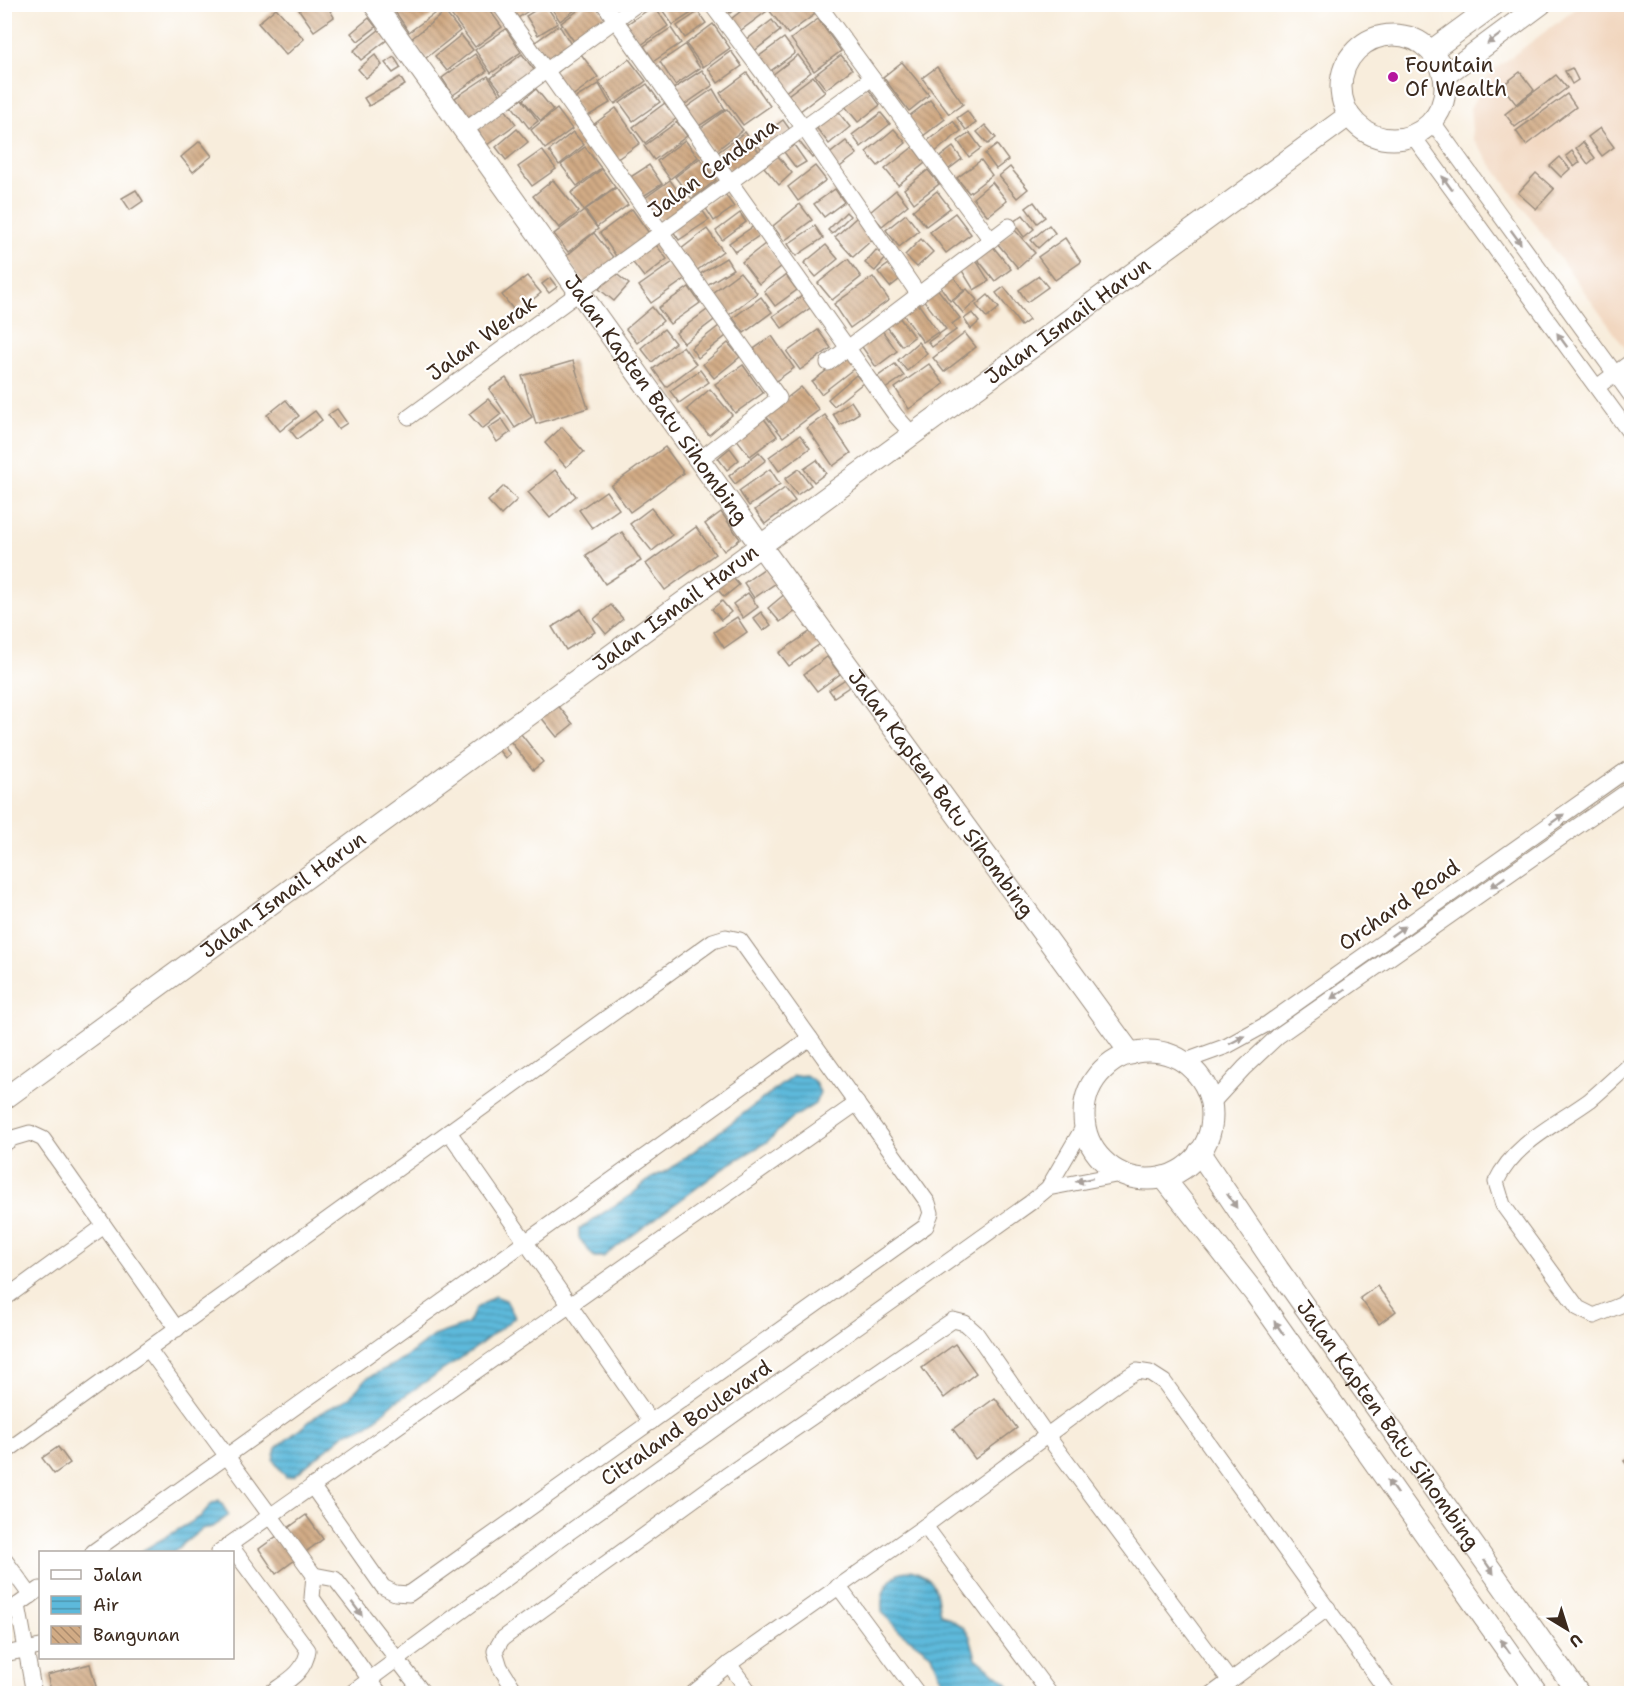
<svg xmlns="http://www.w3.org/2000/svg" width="1636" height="1698" viewBox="0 0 1636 1698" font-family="'Shantell Sans',sans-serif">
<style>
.built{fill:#f1d5bd}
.water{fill:url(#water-rules);stroke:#4c727c;stroke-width:1.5}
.building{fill:url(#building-back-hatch)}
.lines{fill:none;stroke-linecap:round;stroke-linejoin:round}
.street-casing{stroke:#9a8c7d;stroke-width:17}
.secondary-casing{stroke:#9a8c7d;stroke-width:23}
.street{stroke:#fff;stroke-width:15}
.secondary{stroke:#fff;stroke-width:21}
.oneway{fill:#a79f9a}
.poi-dot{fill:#b5179e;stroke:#fff;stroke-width:2}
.labels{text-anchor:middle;stroke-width:4.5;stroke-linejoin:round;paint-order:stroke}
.poi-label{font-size:21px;fill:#3b2a1e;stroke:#fff;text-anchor:start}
.street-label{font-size:21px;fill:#3b2a1e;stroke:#fff}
</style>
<defs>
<pattern id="water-rules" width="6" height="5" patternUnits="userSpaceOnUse" patternTransform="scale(1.5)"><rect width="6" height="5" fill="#5db9db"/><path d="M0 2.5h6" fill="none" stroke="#4e97b1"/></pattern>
<pattern id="building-back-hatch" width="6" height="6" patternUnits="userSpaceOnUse" patternTransform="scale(1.5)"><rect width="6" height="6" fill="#d1ab85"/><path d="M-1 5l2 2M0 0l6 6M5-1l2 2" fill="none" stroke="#ab8b6c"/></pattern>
</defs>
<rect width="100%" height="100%" fill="#fff"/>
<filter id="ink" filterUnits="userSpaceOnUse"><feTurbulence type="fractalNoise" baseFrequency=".0167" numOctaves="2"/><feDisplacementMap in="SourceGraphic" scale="12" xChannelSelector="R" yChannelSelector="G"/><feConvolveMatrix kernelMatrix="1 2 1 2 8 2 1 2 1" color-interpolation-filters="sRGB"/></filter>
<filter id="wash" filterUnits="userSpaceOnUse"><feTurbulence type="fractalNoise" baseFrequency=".008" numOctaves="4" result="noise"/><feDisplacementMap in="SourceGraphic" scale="24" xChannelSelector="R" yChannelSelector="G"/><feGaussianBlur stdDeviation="1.35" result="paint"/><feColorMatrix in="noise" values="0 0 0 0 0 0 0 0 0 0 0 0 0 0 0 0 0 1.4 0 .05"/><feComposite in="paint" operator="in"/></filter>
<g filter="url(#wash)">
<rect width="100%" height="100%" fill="#f8eddc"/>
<!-- built -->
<polygon class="built" points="1581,5 1631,5 1631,356 1473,139 1470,108 1491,72"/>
<!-- water -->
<g class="water">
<polygon points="806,1075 814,1081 820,1092 815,1104 791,1119 767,1142 728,1165 603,1257 594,1257 579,1238 579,1229 631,1195 650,1179 670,1169 793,1076"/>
<polygon points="495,1296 506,1300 515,1317 473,1350 394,1403 368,1425 346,1433 294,1476 286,1477 273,1460 276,1448 319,1414 349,1398 367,1378 402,1360 433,1336 468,1324 476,1308"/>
<polygon points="219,1500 229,1515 213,1527 202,1529 173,1552 140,1552 200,1517 212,1503"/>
<path d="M911,1570C939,1579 935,1588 940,1613L963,1627L970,1636L976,1658L1006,1682L1014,1693H947L932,1655L900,1632L882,1612C880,1591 889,1573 911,1570Z"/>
</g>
<g id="blocks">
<!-- building -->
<g class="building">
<polygon points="295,4 326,4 334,17 314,31"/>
<polygon points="390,4 439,4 442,8 409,32"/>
<polygon points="459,4 485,4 502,27 475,47 449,12"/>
<polygon points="508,4 538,4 518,18"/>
<polygon points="545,4 558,23 538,35 526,16"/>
<polygon points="557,4 583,4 560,21 552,9"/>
<polygon points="587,4 596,4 607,20 575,43 561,23"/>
<polygon points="663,4 696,4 699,8 673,25 660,7"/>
<polygon points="724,4 742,4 730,13"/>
<polygon points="750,4 762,4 767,11 740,31 731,19"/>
<polygon points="765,5 808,5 815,14 788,34"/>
<polygon points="654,6 668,26 641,45 627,24"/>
<polygon points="276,8 304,39 286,55 258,23"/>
<polygon points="445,12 460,31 426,58 411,39"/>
<polygon points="698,12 706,23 685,38 677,26"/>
<polygon points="369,18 376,27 358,41 351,33"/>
<polygon points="818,19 841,51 814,71 791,39"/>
<polygon points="772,20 780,31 753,52 745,41"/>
<polygon points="713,24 730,48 703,67 686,44"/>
<polygon points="559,25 572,46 548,63 534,43"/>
<polygon points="671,28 681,43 654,61 644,46"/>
<polygon points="380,29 388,39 361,60 353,51"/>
<polygon points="506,29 521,52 491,73 475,50"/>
<polygon points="461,35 473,50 447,71 435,56"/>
<polygon points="784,38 795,53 769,72 758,57"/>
<polygon points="685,45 700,68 675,85 660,62"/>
<polygon points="731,51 742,66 718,83 708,68"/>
<polygon points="475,54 487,71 453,95 442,78"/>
<polygon points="522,54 535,71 504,95 491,78"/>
<polygon points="581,54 598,77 571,97 554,75"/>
<polygon points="375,55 382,65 366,78 358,69"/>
<polygon points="798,55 811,72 784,93 771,76"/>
<polygon points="841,55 852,69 826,89 815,75"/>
<polygon points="394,57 401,68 393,73 385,63"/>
<polygon points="629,59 646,81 615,104 599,82"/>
<polygon points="902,62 929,95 909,111 883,77"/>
<polygon points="937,67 963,104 949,114 922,78"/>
<polygon points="1572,68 1578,80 1572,84 1565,71"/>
<polygon points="702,70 713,85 684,105 673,89"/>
<polygon points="1520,72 1534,90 1516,104 1502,86"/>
<polygon points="747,73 770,106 743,125 720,93"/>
<polygon points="1556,75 1567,88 1515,127 1505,114"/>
<polygon points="488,76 501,96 468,118 455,98"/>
<polygon points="813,76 825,92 800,111 788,95"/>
<polygon points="400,77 405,85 369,106 364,98"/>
<polygon points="599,84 610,103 583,119 572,100"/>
<polygon points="647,84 660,102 633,121 620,103"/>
<polygon points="867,87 880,105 858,122 844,105"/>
<polygon points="536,89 553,110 541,121 523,100"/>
<polygon points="713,89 725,109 699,126 687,107"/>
<polygon points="1567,94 1576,107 1526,145 1516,131"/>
<polygon points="522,99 538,121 529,128 512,106"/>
<polygon points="930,100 945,119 923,136 908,117"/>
<polygon points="665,103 677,118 645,143 633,127"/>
<polygon points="616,108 640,143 616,160 593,125"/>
<polygon points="505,109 516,124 487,145 477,129"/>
<polygon points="557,109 572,129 545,149 531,130"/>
<polygon points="727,109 743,130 714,152 698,130"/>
<polygon points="836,109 850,127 829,144 815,126"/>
<polygon points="967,111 976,123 966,130 957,118"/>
<polygon points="881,113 890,124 861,147 852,135"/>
<polygon points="783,120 791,131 763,152 755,141"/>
<polygon points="953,121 961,131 934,153 926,142"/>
<polygon points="677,122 687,136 654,160 644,146"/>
<polygon points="985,125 996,138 988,144 977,132"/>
<polygon points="1600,128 1614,147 1602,156 1588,137"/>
<polygon points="517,129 528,142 506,160 496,147"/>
<polygon points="894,129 906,143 878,166 866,152"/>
<polygon points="573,132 584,145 559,165 549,151"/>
<polygon points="745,132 760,153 733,174 717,153"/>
<polygon points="970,133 981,148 969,157 958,141"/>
<polygon points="802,138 816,156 812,158 798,140"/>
<polygon points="685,140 698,157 670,179 657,161"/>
<polygon points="200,141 212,156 193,172 181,157"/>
<polygon points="846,141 857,154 837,169 827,156"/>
<polygon points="1583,142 1595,158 1588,164 1576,148"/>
<polygon points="794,145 806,162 796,168 784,152"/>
<polygon points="997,145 1008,160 996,169 985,154"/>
<polygon points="585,147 601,168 577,186 561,165"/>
<polygon points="913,147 925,163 898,185 885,169"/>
<polygon points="953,147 962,159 945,172 936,160"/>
<polygon points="542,150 556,169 532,186 518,167"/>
<polygon points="1572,151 1580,162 1574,167 1566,156"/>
<polygon points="778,156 792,173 779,185 764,167"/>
<polygon points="1560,157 1570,169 1561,177 1550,166"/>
<polygon points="700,158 716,180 692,199 675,177"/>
<polygon points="981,160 992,175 969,193 957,178"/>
<polygon points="649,165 662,184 642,197 629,178"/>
<polygon points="815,166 826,180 798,201 788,187"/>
<polygon points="1010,167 1028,189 1017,198 999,176"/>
<polygon points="602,169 615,187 584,210 571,193"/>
<polygon points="928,170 939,184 914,203 904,189"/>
<polygon points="1536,173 1554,189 1536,209 1518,193"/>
<polygon points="553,180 579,212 559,228 533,196"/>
<polygon points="670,180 688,205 663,224 645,198"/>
<polygon points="992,182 1007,201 988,216 973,198"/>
<polygon points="616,188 628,205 597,227 585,210"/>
<polygon points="835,189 844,202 824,217 814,204"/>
<polygon points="136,190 143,201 130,210 122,198"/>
<polygon points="896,190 908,205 882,226 870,212"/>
<polygon points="937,191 950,208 926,226 913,210"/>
<polygon points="724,193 734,207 714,221 705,207"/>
<polygon points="1034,202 1045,217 1037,223 1026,208"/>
<polygon points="800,204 812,220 784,241 773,226"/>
<polygon points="700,207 709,220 679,240 671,228"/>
<polygon points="632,209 651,236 618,259 600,233"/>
<polygon points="584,211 598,229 568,252 554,234"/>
<polygon points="846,212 850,216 832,234 828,230"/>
<polygon points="740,213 746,222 722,240 716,231"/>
<polygon points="955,213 971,234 946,253 930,232"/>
<polygon points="906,214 919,231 899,247 886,230"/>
<polygon points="1023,215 1034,229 1024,237 1013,222"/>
<polygon points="857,217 875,237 853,257 835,237"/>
<polygon points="1049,225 1055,233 1038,248 1031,240"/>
<polygon points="754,226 760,235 735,252 729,243"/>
<polygon points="815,226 823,238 796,256 788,244"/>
<polygon points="707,229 723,251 692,274 676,253"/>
<polygon points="1014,229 1035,253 1018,268 997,243"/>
<polygon points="594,233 616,261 586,284 565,257"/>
<polygon points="1065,238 1081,262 1055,280 1038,257"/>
<polygon points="921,239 933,252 917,267 905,255"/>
<polygon points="653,241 667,259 644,277 630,259"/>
<polygon points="990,243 1011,269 995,281 975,256"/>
<polygon points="765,244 782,266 759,284 742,262"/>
<polygon points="826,245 838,259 816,277 804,263"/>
<polygon points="876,250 886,258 875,271 865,263"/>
<polygon points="726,258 733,269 707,285 700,274"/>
<polygon points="848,259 861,277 832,300 818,283"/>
<polygon points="976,260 989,281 974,290 961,269"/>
<polygon points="673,262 685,279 651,303 639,286"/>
<polygon points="889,264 900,279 890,287 878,272"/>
<polygon points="614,272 629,284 614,301 599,289"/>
<polygon points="740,272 757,293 725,318 708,296"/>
<polygon points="951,273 964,291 950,301 938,283"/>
<polygon points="786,275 797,290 775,306 764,291"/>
<polygon points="527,276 541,293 516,313 502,295"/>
<polygon points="1039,276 1048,287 1027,302 1019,290"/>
<polygon points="873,277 889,300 850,328 834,304"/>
<polygon points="550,278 557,287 549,293 542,284"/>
<polygon points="689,287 700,303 670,324 658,308"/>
<polygon points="936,287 960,318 952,324 956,330 932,347 928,342 946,329 922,298"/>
<polygon points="1004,287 1029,320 1021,326 996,293"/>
<polygon points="967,289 977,300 963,313 953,301"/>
<polygon points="805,294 813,306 782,328 773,316"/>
<polygon points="988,295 999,308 987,318 976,305"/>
<polygon points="761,297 772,312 744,333 733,318"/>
<polygon points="917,302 938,332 923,342 902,313"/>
<polygon points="652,307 663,321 637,343 626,329"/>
<polygon points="707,310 714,320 684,343 676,333"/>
<polygon points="972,313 979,322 971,329 964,319"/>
<polygon points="899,317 914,337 902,346 887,327"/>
<polygon points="719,326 726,336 698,358 691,348"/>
<polygon points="664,329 675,343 652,362 641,348"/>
<polygon points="881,329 897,351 876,367 860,344"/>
<polygon points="818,330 831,348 800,370 787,352"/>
<polygon points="965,333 976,347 944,372 933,358"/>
<polygon points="772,336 794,368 773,383 751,351"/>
<polygon points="918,342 927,353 907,371 898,360"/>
<polygon points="728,343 740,357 714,378 703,364"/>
<polygon points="683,346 696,364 666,387 653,369"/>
<polygon points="846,355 856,367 821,394 812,382"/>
<polygon points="573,361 588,408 536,424 522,376"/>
<polygon points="895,364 904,376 885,389 877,377"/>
<polygon points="929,364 944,384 909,409 895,388"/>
<polygon points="743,365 763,393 735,413 715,384"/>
<polygon points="700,370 709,382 679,403 670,391"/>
<polygon points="856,375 863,383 834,406 828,399"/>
<polygon points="506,378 532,417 515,428 489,389"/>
<polygon points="801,387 819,410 783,437 765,415"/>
<polygon points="710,389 732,415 709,435 687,409"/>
<polygon points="488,399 501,414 482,429 469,414"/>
<polygon points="286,400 299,416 280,431 267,415"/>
<polygon points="851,401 859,413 840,425 833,414"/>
<polygon points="337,409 347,423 338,429 328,415"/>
<polygon points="315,411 322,420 297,439 290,430"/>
<polygon points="825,415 851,453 833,466 807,428"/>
<polygon points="762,416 777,436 750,456 735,437"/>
<polygon points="502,419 511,432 497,442 488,428"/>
<polygon points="562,427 584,452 566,467 545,443"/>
<polygon points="800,435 810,448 779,471 769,457"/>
<polygon points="665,447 684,473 630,512 611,486"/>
<polygon points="730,448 739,460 727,470 718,458"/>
<polygon points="759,452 766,460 735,484 729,476"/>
<polygon points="817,460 826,473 814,482 804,469"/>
<polygon points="770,469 780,484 749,506 739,491"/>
<polygon points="799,469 811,485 797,495 785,479"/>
<polygon points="555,470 576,496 550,518 528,492"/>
<polygon points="504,486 517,500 501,515 488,501"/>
<polygon points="785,488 795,501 765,524 755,510"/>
<polygon points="606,491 619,509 592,528 579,510"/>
<polygon points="651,508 672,535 652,551 630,524"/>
<polygon points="721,512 740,539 724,551 705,524"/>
<polygon points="696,527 715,554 665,590 646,564"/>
<polygon points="622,532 641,561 605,584 586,555"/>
<polygon points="768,566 779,581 754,598 744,583"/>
<polygon points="728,572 739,585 724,597 713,584"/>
<polygon points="748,593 758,607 743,618 733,604"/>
<polygon points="786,593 798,608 780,622 768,608"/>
<polygon points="722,601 731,612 721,620 712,609"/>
<polygon points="611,605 623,619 606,634 594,619"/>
<polygon points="581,609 595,632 566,650 552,627"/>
<polygon points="761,612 771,625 763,631 753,618"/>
<polygon points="737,617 747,632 724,648 714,632"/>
<polygon points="811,631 820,644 789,666 779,653"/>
<polygon points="827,657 840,674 817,691 804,674"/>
<polygon points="847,678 852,685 834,697 829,690"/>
<polygon points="556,703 573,724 557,737 540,716"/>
<polygon points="517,729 543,762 533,770 507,737"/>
<polygon points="501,743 510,754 505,758 496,747"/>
<polygon points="1377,1286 1396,1311 1379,1324 1360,1298"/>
<polygon points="955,1344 976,1373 944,1398 922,1368"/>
<polygon points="995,1398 1017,1428 975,1459 953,1429"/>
<polygon points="58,1447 70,1463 54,1474 42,1458"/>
<polygon points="1632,1456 1632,1472 1624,1461"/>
<polygon points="306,1515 323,1539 276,1574 259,1549"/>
<polygon points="90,1664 98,1694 52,1694 47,1675"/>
</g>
</g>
</g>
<g filter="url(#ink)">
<use href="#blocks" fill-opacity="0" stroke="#9a8c7d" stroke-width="1.5"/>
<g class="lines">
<!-- street casing -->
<g class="street-casing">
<g id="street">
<polyline points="499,4 779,398 699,460"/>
<polyline points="604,4 896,416 912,434"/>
<polyline points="711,4 804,128 919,295"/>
<polyline points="818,4 991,240"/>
<polyline points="1432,121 1632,397"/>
<polyline points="464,131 637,4"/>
<polyline points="1413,136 1632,436"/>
<polyline points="828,363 1009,226"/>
<polyline points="1597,387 1632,361"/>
<polyline points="409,417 872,78"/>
<polyline points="1183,1062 1227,1046 1267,1024 1632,766"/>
<path d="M1632,1062C1618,1075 1604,1088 1590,1100C1557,1124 1514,1143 1496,1182L1503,1205L1578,1308L1594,1316L1621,1305L1632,1296"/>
<polyline points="1211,1104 1244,1068 1278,1036 1632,788"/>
<polyline points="449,1132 651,1422"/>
<polyline points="4,1144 13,1138 30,1133 43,1139 177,1329"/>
<polyline points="1048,1188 1121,1174"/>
<polyline points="4,1299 104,1226"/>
<polyline points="149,1350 314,1575 312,1598 380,1694"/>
<polyline points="4,1453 713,941 726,937 740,940 928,1203 931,1213 926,1226 409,1594 395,1593 383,1587 312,1486"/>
<polyline points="925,1526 1050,1694"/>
<path d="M230,1545L308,1650C305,1673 287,1681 269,1694"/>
<polyline points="93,1552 810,1038"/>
<polyline points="219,1552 857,1103"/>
<polyline points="4,1559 31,1596"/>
<polyline points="314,1575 335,1579 424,1694"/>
<polyline points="838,1586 918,1694"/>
<polyline points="18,1605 34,1694"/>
<polyline points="4,1615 40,1589"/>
<polyline points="4,1654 40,1647"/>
<polyline points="729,1664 751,1694"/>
<polyline points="1230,1681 1328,1608"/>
<polyline points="350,1694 561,1538 1030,1203 1048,1188 1084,1126"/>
<polyline points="517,1694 500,1667 495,1651 502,1639 726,1476 953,1320 965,1323 976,1333 1048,1437 1230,1681 1212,1694"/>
<polyline points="692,1694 729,1664 925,1526 1119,1382 1137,1371 1150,1373 1164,1382 1389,1694"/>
</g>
</g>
<!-- secondary casing -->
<g class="secondary-casing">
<g id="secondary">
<path id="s1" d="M374,4L760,545L1131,1054"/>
<circle cx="1393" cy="87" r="52"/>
<polyline points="1431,51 1495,4"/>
<polyline points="1444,76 1541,4"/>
<circle cx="1148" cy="1115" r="64"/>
<path id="s2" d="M4,1099L1348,116"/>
<path id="s3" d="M1199,1152L1278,1269L1579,1694"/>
<polyline points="1163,1177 1256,1295 1538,1694"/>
</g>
</g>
<!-- street -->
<use href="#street" class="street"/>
<!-- secondary -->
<use href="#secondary" class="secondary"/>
</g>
<!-- one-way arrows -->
<defs><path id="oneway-solid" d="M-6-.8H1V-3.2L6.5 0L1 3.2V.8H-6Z" transform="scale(1.5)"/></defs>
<g class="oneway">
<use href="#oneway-solid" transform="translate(1494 39) rotate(143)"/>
<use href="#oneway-solid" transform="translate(1447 183) rotate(-126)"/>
<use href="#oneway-solid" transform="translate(1516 237) rotate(54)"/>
<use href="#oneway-solid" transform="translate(1562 340) rotate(-126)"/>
<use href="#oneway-solid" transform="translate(1557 819) rotate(-35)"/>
<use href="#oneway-solid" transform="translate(1498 882) rotate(145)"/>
<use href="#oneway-solid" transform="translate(1398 931) rotate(-35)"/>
<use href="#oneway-solid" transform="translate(1338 994) rotate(145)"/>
<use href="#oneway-solid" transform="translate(1237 1040) rotate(-28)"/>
<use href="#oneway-solid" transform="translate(1084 1180) rotate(168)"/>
<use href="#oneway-solid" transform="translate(1232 1201) rotate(56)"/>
<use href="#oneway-solid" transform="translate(1279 1328) rotate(-125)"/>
<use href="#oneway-solid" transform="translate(1392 1487) rotate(-125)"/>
<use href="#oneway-solid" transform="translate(1489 1567) rotate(55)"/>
<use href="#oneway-solid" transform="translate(357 1609) rotate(53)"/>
<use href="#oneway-solid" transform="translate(1505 1646) rotate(-125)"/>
</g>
</g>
<!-- markers -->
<circle class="poi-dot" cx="1393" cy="77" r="6"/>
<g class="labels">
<!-- poi labels -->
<g class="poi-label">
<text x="1405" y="72">Fountain<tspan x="1405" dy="24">Of Wealth</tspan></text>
</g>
<!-- street labels -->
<g class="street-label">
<text transform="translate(713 168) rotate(-36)" y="7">Jalan Cendana</text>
<text dy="7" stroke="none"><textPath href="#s2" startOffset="1318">Jalan Ismail Harun</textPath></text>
<text transform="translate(482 338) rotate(-36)" y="7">Jalan Werak</text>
<text dy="7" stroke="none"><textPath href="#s1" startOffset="486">Jalan Kapten Batu Sihombing</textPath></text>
<text dy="7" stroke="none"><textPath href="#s2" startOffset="832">Jalan Ismail Harun</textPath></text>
<text dy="7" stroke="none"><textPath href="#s1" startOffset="972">Jalan Kapten Batu Sihombing</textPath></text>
<text dy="7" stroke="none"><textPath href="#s2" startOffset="346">Jalan Ismail Harun</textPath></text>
<text transform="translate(1399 905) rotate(-35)" y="7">Orchard Road</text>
<text transform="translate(686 1423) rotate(-35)" y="7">Citraland Boulevard</text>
<text dy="7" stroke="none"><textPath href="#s3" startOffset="332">Jalan Kapten Batu Sihombing</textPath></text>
</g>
</g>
<!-- margin -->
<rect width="1636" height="1698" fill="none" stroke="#fff" stroke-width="24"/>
<!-- legend -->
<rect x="39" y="1551" width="195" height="108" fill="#ffffff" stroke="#b1aaa5" stroke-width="1.5"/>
<rect x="51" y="1570" width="30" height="9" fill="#ffffff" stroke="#b1aaa5" stroke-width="1.5"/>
<text x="93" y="1581" font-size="18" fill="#3b2a1e">Jalan</text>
<rect x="51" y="1596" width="30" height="18" fill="url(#water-rules)" stroke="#b1aaa5" stroke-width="1.5"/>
<text x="93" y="1611" font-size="18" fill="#3b2a1e">Air</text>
<rect x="51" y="1626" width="30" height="18" fill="url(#building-back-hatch)" stroke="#b1aaa5" stroke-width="1.5"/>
<text x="93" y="1641" font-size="18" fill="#3b2a1e">Bangunan</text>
<!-- north arrow -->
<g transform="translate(1567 1629) rotate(142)" stroke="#ffffff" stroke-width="4.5" paint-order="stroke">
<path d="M0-4.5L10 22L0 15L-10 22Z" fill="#3b2a1e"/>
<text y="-9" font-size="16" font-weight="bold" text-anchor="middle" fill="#3b2a1e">U</text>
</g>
</svg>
